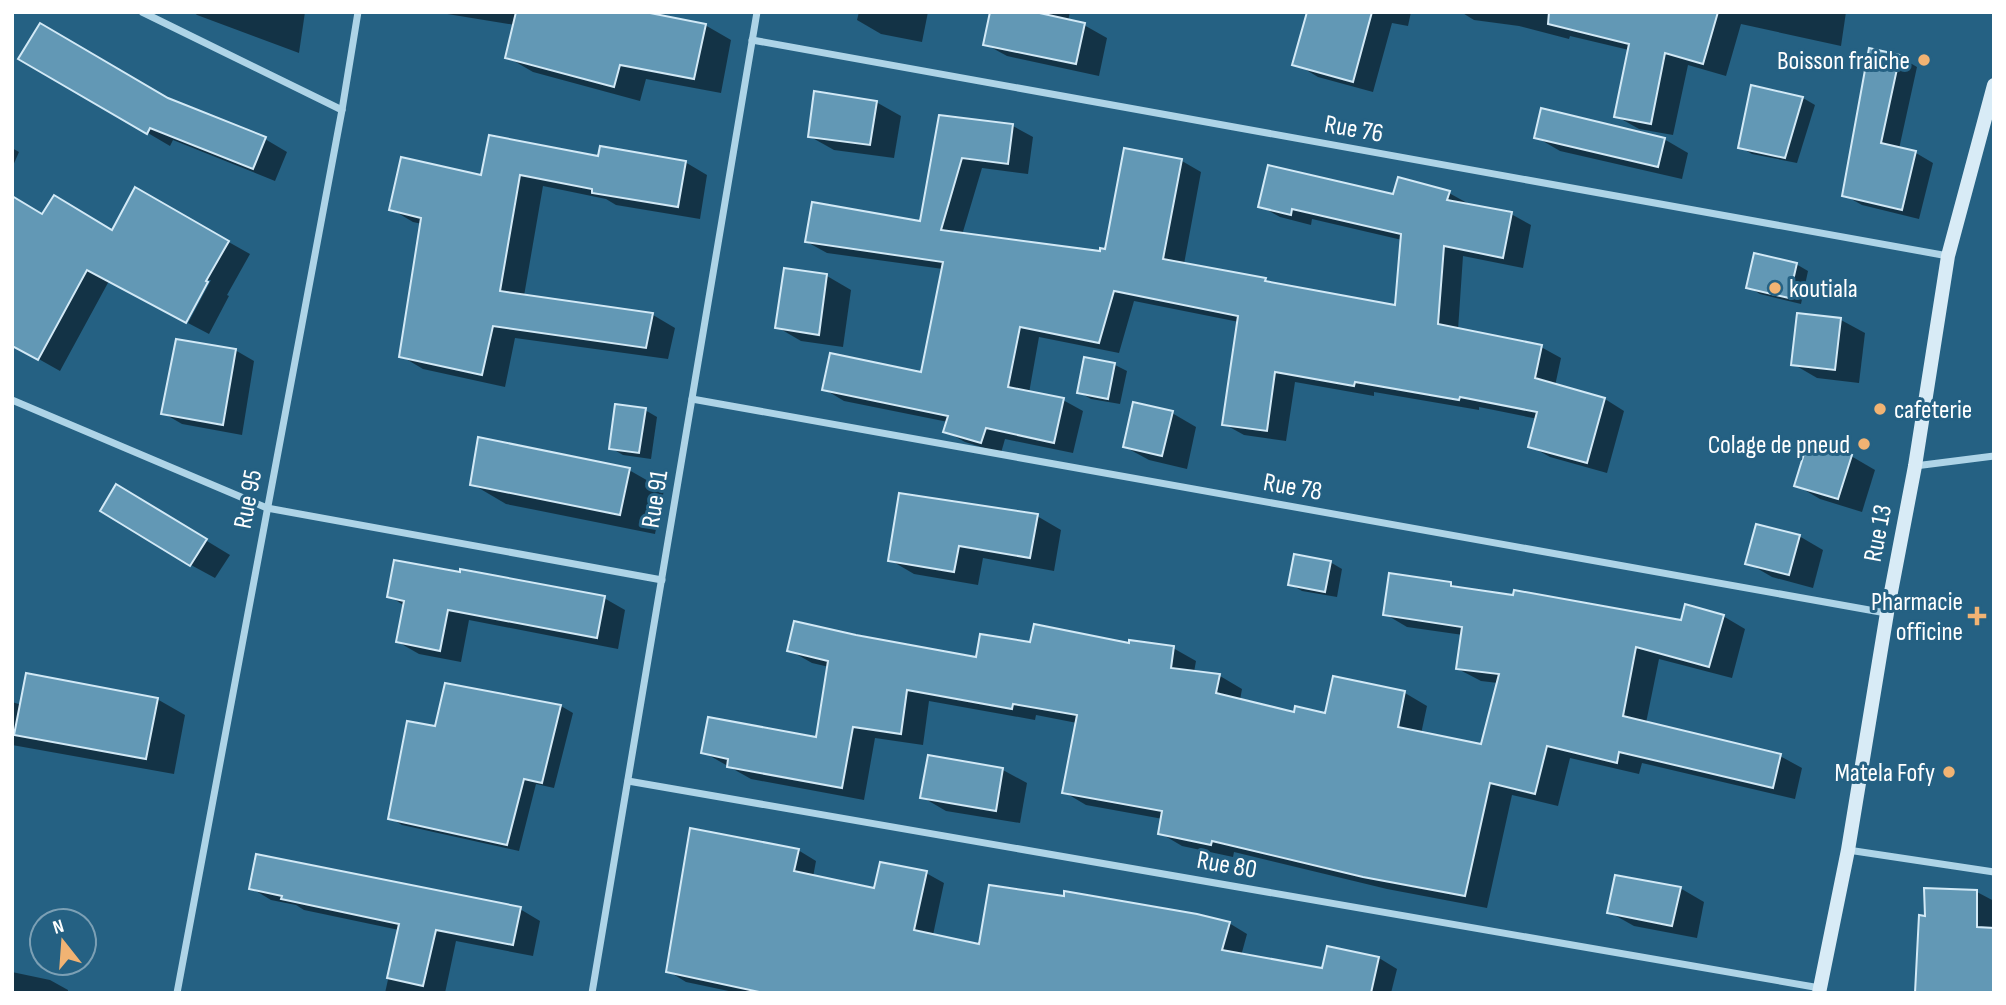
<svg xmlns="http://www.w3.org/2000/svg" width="2006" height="1005" viewBox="0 0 2006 1005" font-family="'Sofia Sans Condensed',sans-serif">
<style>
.shadow{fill:#0007}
.building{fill:#6298b5;stroke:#d2e9f6;stroke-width:2}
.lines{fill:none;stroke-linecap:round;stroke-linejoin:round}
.street{stroke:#aed4e7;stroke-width:7}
.secondary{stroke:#d8ebf6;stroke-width:14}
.poi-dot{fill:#f1b373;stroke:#256183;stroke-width:2.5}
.labels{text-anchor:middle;stroke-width:6;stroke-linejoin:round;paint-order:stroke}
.poi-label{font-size:26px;fill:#fff;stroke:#256183;text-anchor:end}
.street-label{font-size:26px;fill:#fff;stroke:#256183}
</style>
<rect width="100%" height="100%" fill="#256183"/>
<!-- shadow -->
<g class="shadow">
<polygon points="193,12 305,12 299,53 197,15"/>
<polygon points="435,12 640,12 705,25 731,40 721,93 646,79 640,101 533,72 507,57 515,25"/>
<polygon points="859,12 928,12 922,42 881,34 857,20"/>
<polygon points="991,12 1070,12 1068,21 1084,25 1107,38 1099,76 1007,56 985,44"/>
<polygon points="1310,12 1411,12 1408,26 1392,23 1373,92 1318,77 1298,65"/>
<polygon points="1461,12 1846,12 1841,46 1741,24 1726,76 1688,65 1673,135 1639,129 1616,116 1629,50 1570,36 1569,39 1519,26 1474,20"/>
<polygon points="1871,50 1900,57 1917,67 1899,149 1916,153 1933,163 1919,219 1862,205 1844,195"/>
<polygon points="20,58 168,100 265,139 287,152 275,181 173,140 170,146"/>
<polygon points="1752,87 1803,98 1815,105 1797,163 1752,154 1740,147"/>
<polygon points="876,102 901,116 894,158 834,150 809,136"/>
<polygon points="940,116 1013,126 1033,137 1028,174 982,168 962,235 1101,253 1106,251 1125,150 1182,161 1201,172 1184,264 1265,280 1273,284 1397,307 1402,240 1312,219 1311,225 1280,217 1260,206 1449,193 1469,204 1511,214 1531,225 1523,268 1463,256 1458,330 1541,347 1561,358 1555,386 1605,399 1624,411 1607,473 1550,457 1530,446 1538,419 1479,407 1479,410 1374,392 1374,396 1295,382 1286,441 1244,435 1224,424 1239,322 1134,301 1119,353 1039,337 1029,393 1063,400 1083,411 1073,453 1005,439 1001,453 965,442 945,431 948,422 844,401 824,389 923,374 943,269 827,253 807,242 921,223"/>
<polygon points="1536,137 1664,139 1688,153 1682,179 1560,151"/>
<polygon points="12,148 19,152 12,168"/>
<polygon points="600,158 685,162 707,175 700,219 616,205 606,199 543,186 524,296 653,315 675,328 668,359 515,338 505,387 423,369 401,356 422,224 413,222 391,209 482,177"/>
<polygon points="136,190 250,254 227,295 229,296 209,334 188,323 211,280 207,280 185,321 109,281 60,371 12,344 43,216 112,232"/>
<polygon points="1796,264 1808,271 1801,304 1760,294 1748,287"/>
<polygon points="786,270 827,276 851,290 843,347 801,341 777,327"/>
<polygon points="1798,315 1841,320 1865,333 1859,383 1817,378 1793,364"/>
<polygon points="235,350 254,361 242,435 182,424 163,413"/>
<polygon points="1115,365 1127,371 1120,404 1091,399 1079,392"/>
<polygon points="645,410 657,417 651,459 623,455 611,448"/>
<polygon points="1172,413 1196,427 1187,469 1149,460 1125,447"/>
<polygon points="1851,456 1875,470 1862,512 1820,499 1796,485"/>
<polygon points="629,470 664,490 655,534 506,504 472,484"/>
<polygon points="141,501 230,555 215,578 191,565"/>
<polygon points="1037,516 1061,530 1054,571 983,558 978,585 914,574 890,560"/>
<polygon points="1799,536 1823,550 1813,588 1772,577 1748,563"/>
<polygon points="1330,562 1342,569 1337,597 1302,591 1290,584"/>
<polygon points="1451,584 1461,590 1682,622 1723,616 1745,629 1732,678 1659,659 1646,723 1780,756 1802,768 1795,799 1642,763 1639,774 1570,758 1558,806 1512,795 1487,908 1387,889 1234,852 1233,857 1182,846 1160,833 1163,819 1086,805 1064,792 1077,723 1036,715 1035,720 929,701 923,745 875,738 864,800 751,779 703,752 817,739 829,667 812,663 789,650 977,659 1031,644 1130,645 1173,648 1196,661 1194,672 1220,676 1242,689 1240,700 1295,714 1327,715 1335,678 1405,693 1427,706 1421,734 1483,746 1498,683 1481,681 1458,669 1463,635 1407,627 1385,614"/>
<polygon points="389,596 604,598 625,610 618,649 469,620 461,662 419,654 398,642 405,606"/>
<polygon points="446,685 561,706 573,713 554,788 536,784 519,851 402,825 390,818 437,728"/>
<polygon points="157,699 185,715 174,774 12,745 12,702 22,705"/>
<polygon points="1003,770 1027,783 1020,823 946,811 922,797"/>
<polygon points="798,850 816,861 813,877 876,890 926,873 944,883 933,935 981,946 1229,923 1247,934 1241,956 1324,970 1379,958 1397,969 1391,993 738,993 686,982 668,971"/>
<polygon points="251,888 520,909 540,921 533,956 456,941 445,993 385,993 399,930 304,910 296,905 271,900"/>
<polygon points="1680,888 1704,902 1697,938 1634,926 1609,912"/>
<polygon points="1977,892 1994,901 1994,993 1926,917"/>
<polygon points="12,972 50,980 68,990 68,993 12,993"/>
</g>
<!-- building -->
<g class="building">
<polygon points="516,12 645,12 706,24 694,79 620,65 614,87 505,58"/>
<polygon points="990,12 1035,12 1085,23 1076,64 983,45"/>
<polygon points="1307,12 1372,12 1353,82 1292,65"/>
<polygon points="1549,12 1718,12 1703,64 1665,53 1651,124 1614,117 1629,44 1548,24"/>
<polygon points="40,23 168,98 266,137 253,169 150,128 147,134 18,59"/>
<polygon points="1869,48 1900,55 1881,143 1916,151 1902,210 1842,196"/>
<polygon points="1751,85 1803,97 1785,158 1738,148"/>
<polygon points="814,91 877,101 870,145 808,137"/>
<polygon points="1541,108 1665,138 1658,167 1534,138"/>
<polygon points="939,115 1013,124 1008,164 962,158 941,230 1100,251 1100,248 1105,249 1124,148 1182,159 1163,259 1266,278 1265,281 1395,305 1401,234 1292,209 1291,215 1258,207 1268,165 1393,194 1398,177 1450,191 1447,200 1512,212 1503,258 1444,246 1438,324 1542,345 1535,378 1605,398 1587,463 1528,447 1537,412 1460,397 1459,400 1355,382 1354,386 1275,372 1267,431 1222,425 1238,316 1114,291 1099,343 1020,327 1008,387 1064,398 1054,443 986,428 981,443 943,432 948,416 822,390 830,353 921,372 943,262 805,242 812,202 920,221"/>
<polygon points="489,135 598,156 600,146 686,161 678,207 592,193 592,189 520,175 500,291 653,313 646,348 493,326 482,375 399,357 421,218 389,210 401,157 481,175"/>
<polygon points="135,187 229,241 206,281 208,282 186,323 87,270 38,360 12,346 12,196 42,214 54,195 112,230"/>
<polygon points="1754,253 1797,263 1789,298 1746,288"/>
<polygon points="784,268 827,274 819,335 775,328"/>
<polygon points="1797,313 1841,318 1835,370 1791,365"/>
<polygon points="176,339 236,349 223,425 161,414"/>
<polygon points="1084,357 1115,363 1108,399 1077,393"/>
<polygon points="1133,402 1173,411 1162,456 1123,447"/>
<polygon points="615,404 646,408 639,453 609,449"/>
<polygon points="478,437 630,468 620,515 470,485"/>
<polygon points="1808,441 1852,455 1838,499 1794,486"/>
<polygon points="116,484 207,539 190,566 100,511"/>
<polygon points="899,493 1038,514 1030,558 959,546 954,572 888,561"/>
<polygon points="1756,524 1800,535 1789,575 1745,564"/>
<polygon points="1294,554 1331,561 1325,592 1288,585"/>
<polygon points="394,560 460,572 460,569 605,596 597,638 448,610 440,651 396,642 404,601 387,597"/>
<polygon points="1389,573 1451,582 1451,586 1513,595 1514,590 1681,620 1685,604 1724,615 1709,667 1636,647 1623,716 1781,754 1773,788 1619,752 1617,763 1547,746 1535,794 1490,783 1465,896 1363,877 1212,841 1211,845 1158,834 1162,811 1062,793 1077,715 1013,704 1012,709 907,690 901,734 853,727 842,788 727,767 728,759 701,753 708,717 816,737 828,661 787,651 794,621 856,635 976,657 980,634 1030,642 1034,624 1129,643 1129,640 1174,646 1171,668 1220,674 1216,693 1294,712 1295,706 1325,713 1333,676 1405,691 1398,727 1481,744 1499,674 1456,669 1462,627 1383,615"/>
<polygon points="26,673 158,698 146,759 14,735"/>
<polygon points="445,683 561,705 542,783 524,779 507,845 388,819 407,721 435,726"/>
<polygon points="928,755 1003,768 996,811 920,798"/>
<polygon points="690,828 799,849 794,871 874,888 880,862 927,871 914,930 979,944 989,885 1064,896 1064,891 1197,914 1230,922 1222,950 1322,968 1327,946 1379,957 1371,993 764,993 666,972"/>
<polygon points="256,854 521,907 513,945 436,930 423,986 387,978 399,924 281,899 282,896 249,889"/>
<polygon points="1615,875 1681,887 1672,926 1607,913"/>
<polygon points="1924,888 1977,890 1977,927 1994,928 1994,993 1915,993 1919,915 1925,916"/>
</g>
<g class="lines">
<!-- street -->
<g class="street">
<polyline points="142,12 342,110"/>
<polyline points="752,40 1948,256"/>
<polyline points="692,399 1886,613"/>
<polyline points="12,400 267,508 662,580"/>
<polyline points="1915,466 1994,456"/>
<polyline points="628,781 1820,988"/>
<polyline points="1848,850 1994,872"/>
<polyline points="177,993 342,110 358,12"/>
<polyline points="592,993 757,12"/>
</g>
<!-- secondary -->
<polyline class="secondary" points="1819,993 1848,850 1887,613 1915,466 1948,256 1994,85"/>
</g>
<!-- markers -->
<g class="poi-dot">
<circle cx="1924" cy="60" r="7"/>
<circle cx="1775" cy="288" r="7"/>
<circle cx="1880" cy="409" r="7"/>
<circle cx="1864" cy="444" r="7"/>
<path d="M1973.5 605.5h7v7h7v7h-7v7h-7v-7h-7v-7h7z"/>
<circle cx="1949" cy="772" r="7"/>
</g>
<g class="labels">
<!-- poi labels -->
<g class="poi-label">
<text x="1910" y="69">Boisson fraiche</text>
<text x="1789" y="297" text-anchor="start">koutiala</text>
<text x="1894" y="418" text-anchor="start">cafeterie</text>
<text x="1850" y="453">Colage de pneud</text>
<text x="1963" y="610">Pharmacie<tspan x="1963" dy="30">officine</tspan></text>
<text x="1935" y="781">Matela Fofy</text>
</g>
<!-- street labels -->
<g class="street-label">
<text transform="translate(1354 128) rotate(10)" y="9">Rue 76</text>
<text transform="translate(1293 486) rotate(10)" y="9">Rue 78</text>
<text transform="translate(247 499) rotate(-79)" y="9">Rue 95</text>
<text transform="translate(654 499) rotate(-81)" y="9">Rue 91</text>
<text transform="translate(1877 533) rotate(-79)" y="9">Rue 13</text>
<text transform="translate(1227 864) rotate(10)" y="9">Rue 80</text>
</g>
</g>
<!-- border -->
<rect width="2006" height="1005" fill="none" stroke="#ffffff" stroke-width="28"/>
<!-- north arrow -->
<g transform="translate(63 942) rotate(343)"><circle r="33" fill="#256183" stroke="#7ca0b5" stroke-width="2"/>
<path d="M0-5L12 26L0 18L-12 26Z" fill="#f1b373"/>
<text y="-10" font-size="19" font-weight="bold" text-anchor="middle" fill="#ffffff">N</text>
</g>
</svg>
